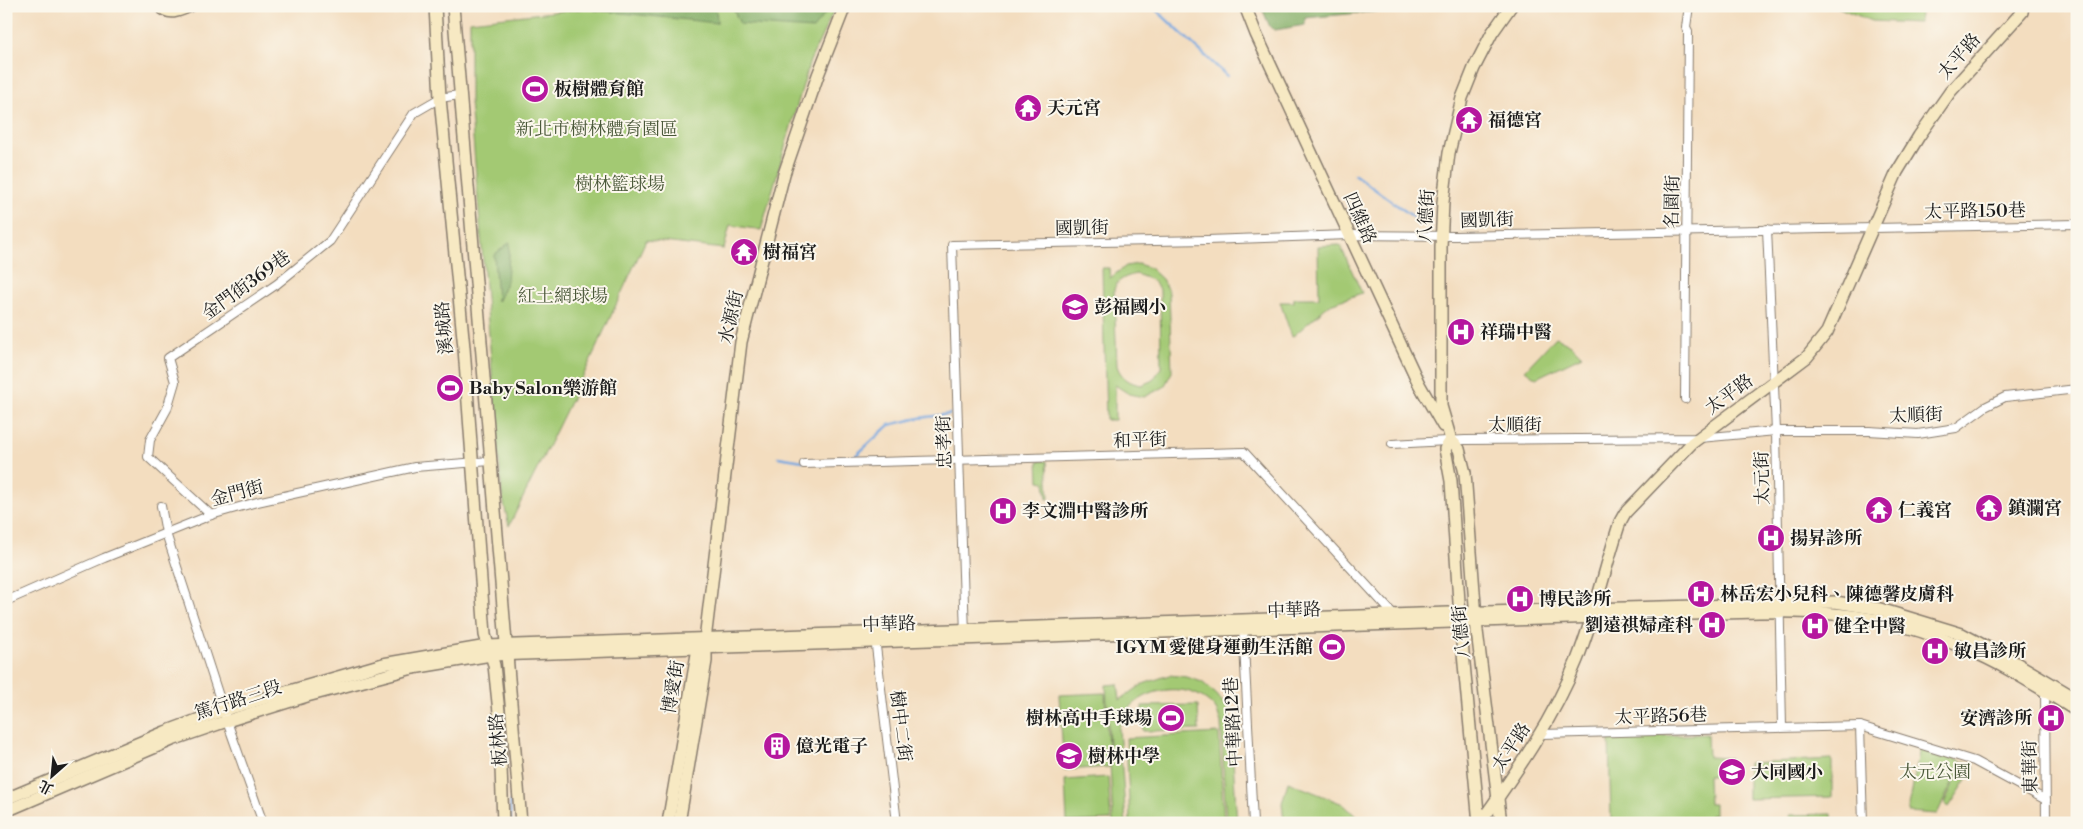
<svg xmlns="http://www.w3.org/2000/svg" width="2083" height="829" viewBox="0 0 2083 829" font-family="'Libre Bodoni','Noto Serif TC',serif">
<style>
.green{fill:#a3c973;stroke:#607248;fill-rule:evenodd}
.forest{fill:#82ad65;stroke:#4f6440}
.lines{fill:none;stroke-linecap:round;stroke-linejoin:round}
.stream{stroke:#74a6df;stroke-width:2.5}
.street-casing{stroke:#887c6e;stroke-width:10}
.secondary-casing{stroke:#887c6e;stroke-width:14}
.street{stroke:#fff;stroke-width:8}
.secondary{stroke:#f7e9c3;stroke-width:11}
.labels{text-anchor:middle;stroke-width:4;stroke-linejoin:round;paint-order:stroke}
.street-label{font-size:18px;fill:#1c1c1c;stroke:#fbf7ec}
.poi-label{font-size:18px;font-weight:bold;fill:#1c1c1c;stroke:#fbf7ec;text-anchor:start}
.park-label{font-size:18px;fill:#4b593a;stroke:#fbf7ec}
</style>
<rect width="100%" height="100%" fill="#fbf7ec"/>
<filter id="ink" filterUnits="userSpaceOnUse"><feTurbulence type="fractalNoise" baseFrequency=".02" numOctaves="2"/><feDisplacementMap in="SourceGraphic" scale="10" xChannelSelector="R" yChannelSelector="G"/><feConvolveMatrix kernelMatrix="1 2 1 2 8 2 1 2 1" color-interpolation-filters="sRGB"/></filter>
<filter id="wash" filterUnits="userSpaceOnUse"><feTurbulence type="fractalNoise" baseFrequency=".0096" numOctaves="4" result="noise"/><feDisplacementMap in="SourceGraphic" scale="20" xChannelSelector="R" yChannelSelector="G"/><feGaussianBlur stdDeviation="1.12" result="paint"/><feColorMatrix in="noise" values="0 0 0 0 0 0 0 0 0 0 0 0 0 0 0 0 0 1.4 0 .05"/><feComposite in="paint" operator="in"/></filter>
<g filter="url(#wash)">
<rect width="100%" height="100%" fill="#f3ddbf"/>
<!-- green -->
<g class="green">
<polygon points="589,6 836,6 810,61 761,230 730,225 724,249 646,240 585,372 509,526 502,495 470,101 470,21 589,8"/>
<polygon points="1835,6 1921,6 1919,23 1871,21"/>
<polygon points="1340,245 1362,293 1330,304 1292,337 1280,302 1294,302 1294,298 1319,298 1318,246"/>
<path d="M1138,264L1150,268L1162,279L1169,293L1172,372L1164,387L1144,397L1129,394L1115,385V420H1106L1102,268H1109L1110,278L1126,266ZM1136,274L1152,280L1160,290L1161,368L1153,380L1142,385C1131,384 1121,378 1117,366L1114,290C1116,280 1127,276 1136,274Z"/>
<polygon points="1556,337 1571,345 1582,356 1536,378 1525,370"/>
<polygon points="1038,461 1047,461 1049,499 1047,499 1045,482 1039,481"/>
<path d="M1169,675L1187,677L1202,682L1217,695L1230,711L1237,823H1226L1221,722C1219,718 1218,712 1215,708C1188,676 1129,688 1119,728L1126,823H1113L1106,685L1118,684L1120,700L1143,684Z"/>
<polygon points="1105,693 1109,767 1064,770 1059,695"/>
<polygon points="1198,705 1199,730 1143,731 1142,706"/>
<polygon points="1219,733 1224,823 1130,823 1126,738"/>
<polygon points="1707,734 1708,757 1730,758 1730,776 1708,776 1709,804 1714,804 1714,815 1710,815 1710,823 1611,823 1609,738"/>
<polygon points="1920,747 1961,761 1960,767 1937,814 1908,812"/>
<polygon points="1832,759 1832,797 1748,799 1748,763"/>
<polygon points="1964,761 1975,767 1949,807 1944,803"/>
<polygon points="1108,777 1111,820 1067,822 1065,780"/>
<polygon points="1288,782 1343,804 1363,823 1284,823 1282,803"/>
<polygon points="1832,814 1832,823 1790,823 1790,815"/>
</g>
<!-- forest -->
<g class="forest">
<polygon points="594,6 716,6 717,23 594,10"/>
<polygon points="732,6 831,6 813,29 740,24"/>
<polygon points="1261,6 1378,6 1381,11 1305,18 1305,25 1275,30 1270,27"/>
<polygon points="510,242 507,281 497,302 494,255"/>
</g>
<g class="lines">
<!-- stream -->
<g class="stream">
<polyline points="1152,6 1227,76"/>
<polyline points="1355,175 1419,221"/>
<polyline points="778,457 803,461"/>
<polyline points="851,460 889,425 919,418 950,414"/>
<polyline points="510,802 511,823"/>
</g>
</g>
</g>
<g filter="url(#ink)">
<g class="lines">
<!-- street casing -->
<g class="street-casing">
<g id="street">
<polyline points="1767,229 1776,431 1782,727"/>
<polyline points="1685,399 1688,31 1686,27 1689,6"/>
<polyline points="1392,444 1465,440 1700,438 1776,431 1869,431 1918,434 1956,428 1985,407 2005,397 2077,389"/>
<polyline points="804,464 1244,452 1396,617"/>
<polyline points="161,506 166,533 229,727 263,823"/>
<polyline points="211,515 148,457 150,440 167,409 175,382 168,358 277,284 330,241 414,113 440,98 459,95"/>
<polyline points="6,601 104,558 211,515 257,502 415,467 490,461"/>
<polyline points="1243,625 1253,823"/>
<polyline points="965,634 952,245 1207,240 1349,235 1455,236 2077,224"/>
<polyline points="875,638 897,823"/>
<polyline points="2045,688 2046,823"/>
<polyline points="1860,726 1974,761 2046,800"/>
<polyline points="1541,734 1860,726 1863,823"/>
</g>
</g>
<!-- secondary casing -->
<g class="secondary-casing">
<g id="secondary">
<path d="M160,6C169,16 179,11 190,6"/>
<polyline points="435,6 440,98 464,348 485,635 494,665 499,712 503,823"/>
<polyline points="453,6 521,823"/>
<polyline points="1245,6 1256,34 1419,384 1443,426"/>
<polyline points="1451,440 1445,449 1451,481 1461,632 1479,823"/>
<polyline points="6,799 165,732 224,710 383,664 487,646 1449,613 1835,602 1880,609 1962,634 2011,660 2077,699"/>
<path d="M6,811L172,740L227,721L307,696L413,668L491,655L1658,615C1729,614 1808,606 1878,620C1907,626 1937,636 1964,648C2004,664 2041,689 2077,711"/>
<polyline points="668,823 697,654 704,648"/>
<polyline points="679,823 706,661 706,654 704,648 741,342 784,174 818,75 845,6"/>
<path d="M1480,823C1517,771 1553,720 1577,660C1595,615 1605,567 1620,522L1625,513L1692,443L1807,357L1827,332L1897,172L1919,136L1950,92L2022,12L2023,6"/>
<polyline points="1501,823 1477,631 1465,473 1459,449 1451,440 1441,406 1441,247 1443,202 1449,153 1462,98 1474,68 1492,33 1511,6"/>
</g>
</g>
<!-- street -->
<use href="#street" class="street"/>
<!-- secondary -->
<use href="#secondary" class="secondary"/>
</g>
</g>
<!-- icons -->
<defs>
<g id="stadium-disc" transform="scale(1.4375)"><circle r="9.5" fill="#b5179e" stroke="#fbf7ec"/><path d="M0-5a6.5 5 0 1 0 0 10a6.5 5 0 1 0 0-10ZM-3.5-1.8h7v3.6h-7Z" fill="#fff"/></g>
<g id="temple-disc" transform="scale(1.4375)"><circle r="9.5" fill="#b5179e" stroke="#fbf7ec"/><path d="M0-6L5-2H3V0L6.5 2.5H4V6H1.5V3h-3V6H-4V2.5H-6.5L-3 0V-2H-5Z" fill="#fff"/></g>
<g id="school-disc" transform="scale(1.4375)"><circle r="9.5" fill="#b5179e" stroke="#fbf7ec"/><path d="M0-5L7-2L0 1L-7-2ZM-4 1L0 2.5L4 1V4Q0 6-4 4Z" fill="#fff"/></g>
<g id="hospital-disc" transform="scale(1.4375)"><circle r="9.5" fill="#b5179e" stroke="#fbf7ec"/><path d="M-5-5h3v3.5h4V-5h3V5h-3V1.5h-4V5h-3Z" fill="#fff"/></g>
<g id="building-disc" transform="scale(1.4375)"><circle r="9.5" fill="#b5179e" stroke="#fbf7ec"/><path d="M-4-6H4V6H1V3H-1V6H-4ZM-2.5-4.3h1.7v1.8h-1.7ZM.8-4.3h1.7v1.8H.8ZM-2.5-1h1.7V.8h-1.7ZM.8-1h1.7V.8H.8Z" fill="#fff"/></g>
</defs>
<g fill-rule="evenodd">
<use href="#stadium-disc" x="535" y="89"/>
<use href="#temple-disc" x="1028" y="108"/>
<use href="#temple-disc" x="1469" y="120"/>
<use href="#temple-disc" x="744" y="252"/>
<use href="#school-disc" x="1075" y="307"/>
<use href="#hospital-disc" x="1461" y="332"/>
<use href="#stadium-disc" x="450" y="388"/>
<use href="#temple-disc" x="1989" y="508"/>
<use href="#temple-disc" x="1879" y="510"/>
<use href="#hospital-disc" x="1003" y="511"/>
<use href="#hospital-disc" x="1771" y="538"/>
<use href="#hospital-disc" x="1701" y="594"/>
<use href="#hospital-disc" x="1520" y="599"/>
<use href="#hospital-disc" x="1712" y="625"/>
<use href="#hospital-disc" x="1815" y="626"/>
<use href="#stadium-disc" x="1332" y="647"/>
<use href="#hospital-disc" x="1935" y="651"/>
<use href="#stadium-disc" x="1171" y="718"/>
<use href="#hospital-disc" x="2051" y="718"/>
<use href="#building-disc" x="777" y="746"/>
<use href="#school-disc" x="1069" y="756"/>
<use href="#school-disc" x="1732" y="772"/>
</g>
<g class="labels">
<!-- street labels -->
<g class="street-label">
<text transform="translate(1959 56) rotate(-49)" y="6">太平路</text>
<text transform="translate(1672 202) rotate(-89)" y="6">名園街</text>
<text transform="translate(1975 211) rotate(-1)" y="6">太平路150巷</text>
<text transform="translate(1426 216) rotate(-86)" y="6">八德街</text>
<text transform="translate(1360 218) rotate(66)" y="6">四維路</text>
<text transform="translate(1487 220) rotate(-2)" y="6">國凱街</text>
<text transform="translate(1082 228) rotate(-1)" y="6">國凱街</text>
<text transform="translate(246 285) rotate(-36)" y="6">金門街369巷</text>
<text transform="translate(731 317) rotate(-77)" y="6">水源街</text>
<text transform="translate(444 328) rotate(-95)" y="6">溪城路</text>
<text transform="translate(1729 394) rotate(-36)" y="6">太平路</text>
<text transform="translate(1916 415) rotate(-2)" y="6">太順街</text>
<text x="1515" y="431">太順街</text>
<text transform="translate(1140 440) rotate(-2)" y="6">和平街</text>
<text transform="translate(944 442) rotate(-92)" y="6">忠孝街</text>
<text transform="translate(1762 478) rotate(-91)" y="6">太元街</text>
<text transform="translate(237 493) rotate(-15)" y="6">金門街</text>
<text transform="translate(1294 610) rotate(-2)" y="6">中華路</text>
<text transform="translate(889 624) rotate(-2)" y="6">中華路</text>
<text transform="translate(1461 632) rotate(-95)" y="6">八德街</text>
<text transform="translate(673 687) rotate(-80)" y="6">博愛街</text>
<text transform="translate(238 700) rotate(-18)" y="6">篤行路三段</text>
<text transform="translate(1661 716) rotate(-2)" y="6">太平路56巷</text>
<text transform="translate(1233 722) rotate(-93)" y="6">中華路12巷</text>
<text transform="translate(901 726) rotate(83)" y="6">樹中二街</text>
<text transform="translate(498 740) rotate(-95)" y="6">板林路</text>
<text transform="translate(1511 747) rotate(-57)" y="6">太平路</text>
<text transform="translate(2030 767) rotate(-91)" y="6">東華街</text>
</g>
<!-- poi labels -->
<g class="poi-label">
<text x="554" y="95">板樹體育館</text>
<text x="1047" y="114">天元宮</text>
<text x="1488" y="126">福德宮</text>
<text x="763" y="258">樹福宮</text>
<text x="1094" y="313">彭福國小</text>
<text x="1480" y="338">祥瑞中醫</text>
<text x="469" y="394">Baby Salon樂游館</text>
<text x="2008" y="514">鎮瀾宮</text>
<text x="1898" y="516">仁義宮</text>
<text x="1022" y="517">李文淵中醫診所</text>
<text x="1790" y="544">揚昇診所</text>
<text x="1720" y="600">林岳宏小兒科、陳德馨皮膚科</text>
<text x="1539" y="605">博民診所</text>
<text x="1693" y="631" text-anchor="end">劉遠祺婦產科</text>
<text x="1834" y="632">健全中醫</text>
<text x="1313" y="653" text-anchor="end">IGYM 愛健身運動生活館</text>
<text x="1954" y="657">敏昌診所</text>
<text x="1152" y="724" text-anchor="end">樹林高中手球場</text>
<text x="2032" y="724" text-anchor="end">安濟診所</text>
<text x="796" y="752">億光電子</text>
<text x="1088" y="762">樹林中學</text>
<text x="1751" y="778">大同國小</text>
</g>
<!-- park labels -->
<g class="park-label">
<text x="597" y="135">新北市樹林體育園區</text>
<text x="620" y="190">樹林籃球場</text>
<text x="563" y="302">紅土網球場</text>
<text x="1935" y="778">太元公園</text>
</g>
</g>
<!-- margin -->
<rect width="2083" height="829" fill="none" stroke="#fbf7ec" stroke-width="25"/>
<!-- north arrow -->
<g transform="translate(52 776) rotate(207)" stroke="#fbf7ec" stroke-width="4" paint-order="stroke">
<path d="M0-4L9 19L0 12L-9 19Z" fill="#1c1c1c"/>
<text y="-8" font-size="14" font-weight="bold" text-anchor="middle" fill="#1c1c1c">北</text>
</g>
</svg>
